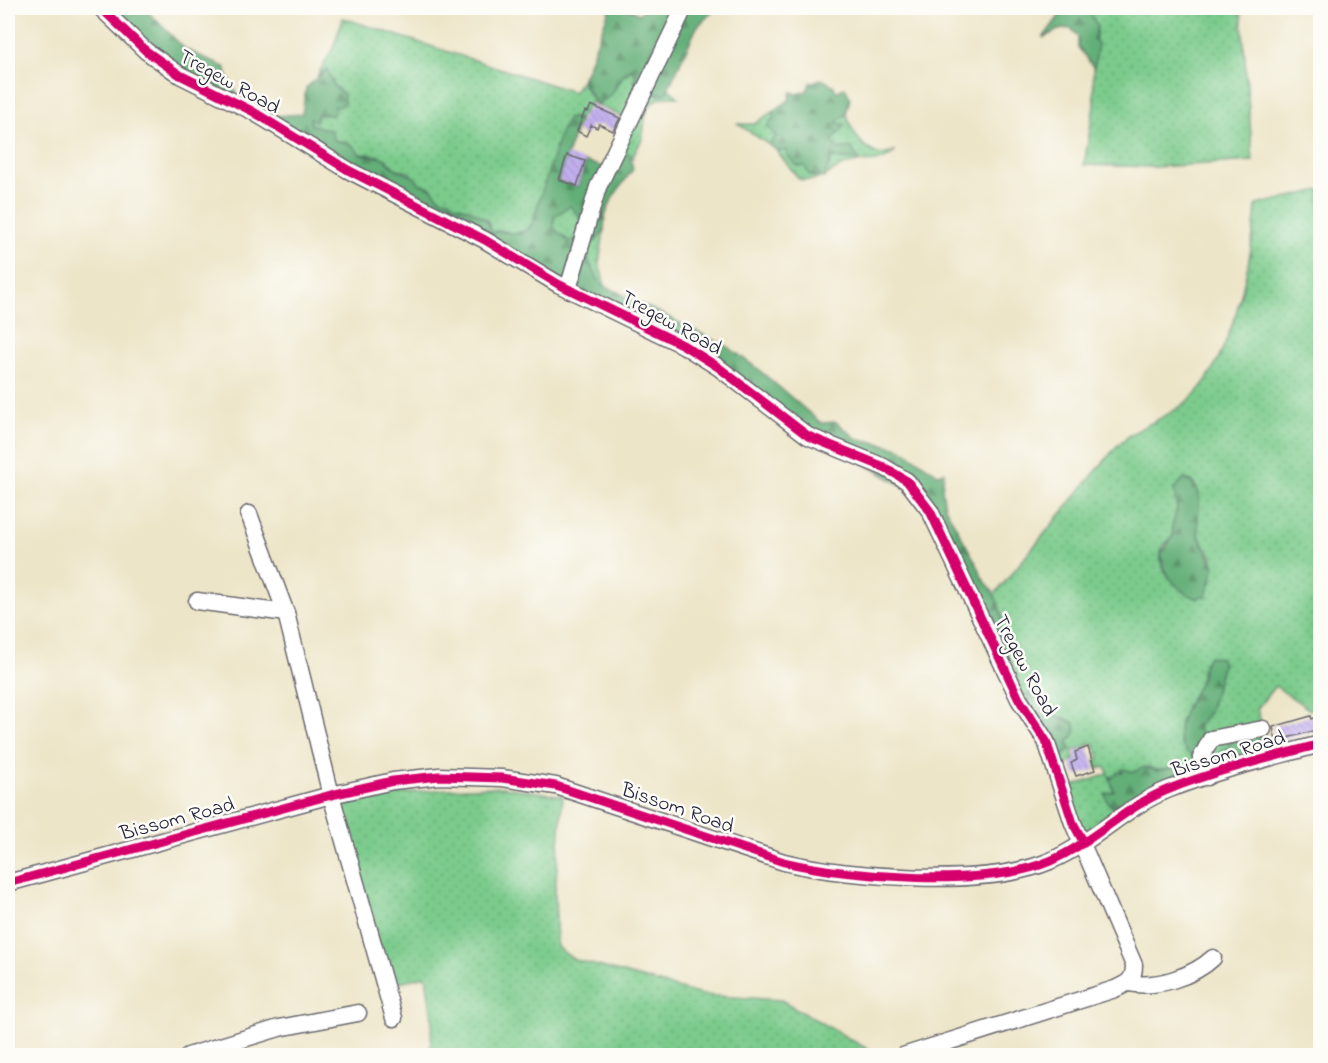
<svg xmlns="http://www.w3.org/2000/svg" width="1328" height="1063" viewBox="0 0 1328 1063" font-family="'Indie Flower',sans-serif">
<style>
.grass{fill:url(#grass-dots);stroke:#4e7664;stroke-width:1.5;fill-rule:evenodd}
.forest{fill:url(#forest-firs);stroke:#43685a;stroke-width:1.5}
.building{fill:url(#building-back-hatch)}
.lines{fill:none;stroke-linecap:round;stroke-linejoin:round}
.minor-casing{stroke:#69666c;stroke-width:19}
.minor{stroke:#fff;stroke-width:16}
.cycleway-casing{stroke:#fdfcf7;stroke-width:13}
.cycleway{stroke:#d6006c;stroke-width:9}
.labels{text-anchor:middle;stroke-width:5;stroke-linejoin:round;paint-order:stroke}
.street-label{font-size:21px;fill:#22223b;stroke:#fdfcf7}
</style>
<defs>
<pattern id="grass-dots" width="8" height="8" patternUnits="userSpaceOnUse" patternTransform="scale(1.5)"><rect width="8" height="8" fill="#7bcb8c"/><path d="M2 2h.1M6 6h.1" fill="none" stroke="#6aae7a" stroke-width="1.8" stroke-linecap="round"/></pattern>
<pattern id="forest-firs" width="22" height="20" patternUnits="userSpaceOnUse" patternTransform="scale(1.5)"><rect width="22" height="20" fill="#64af78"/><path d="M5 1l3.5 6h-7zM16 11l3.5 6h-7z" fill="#528e64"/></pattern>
<pattern id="building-back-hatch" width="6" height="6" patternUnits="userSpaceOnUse" patternTransform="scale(1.5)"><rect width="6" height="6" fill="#c3b0ef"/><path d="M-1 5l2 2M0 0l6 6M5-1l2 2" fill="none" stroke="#a797ce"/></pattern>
</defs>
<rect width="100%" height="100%" fill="#fdfcf7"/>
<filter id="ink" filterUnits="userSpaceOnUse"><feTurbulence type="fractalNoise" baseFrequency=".0167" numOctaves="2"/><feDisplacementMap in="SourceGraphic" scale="12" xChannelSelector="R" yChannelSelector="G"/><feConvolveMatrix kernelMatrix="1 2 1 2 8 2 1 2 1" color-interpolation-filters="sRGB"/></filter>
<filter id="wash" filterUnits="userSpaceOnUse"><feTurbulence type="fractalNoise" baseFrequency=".008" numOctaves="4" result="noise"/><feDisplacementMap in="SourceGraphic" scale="24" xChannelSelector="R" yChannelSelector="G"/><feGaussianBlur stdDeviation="1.35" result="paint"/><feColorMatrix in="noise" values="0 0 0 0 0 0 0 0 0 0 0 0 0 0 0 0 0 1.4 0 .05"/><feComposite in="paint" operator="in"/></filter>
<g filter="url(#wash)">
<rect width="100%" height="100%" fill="#ede5c8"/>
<!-- grass -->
<g class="grass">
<polygon points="1093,8 1241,8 1253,161 1156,167 1084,165 1094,105 1093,62 1097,26 1090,12"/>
<path d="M343,18L574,92L583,77V85L596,105L613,92L624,74L634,70L638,87L629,120L591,102L579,119L574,118C544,147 553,195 529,228L516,235L501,230L491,233L489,223L483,218L441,199L428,186L420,184L408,172L394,168L389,162L377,155L360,154L351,144L334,140L331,130L311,125L310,118L315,120L317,114L332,115L333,104L344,95L334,86L327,69L317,76L333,48Z"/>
<path d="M646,86L655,94H664L669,89L678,97C647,94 645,112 643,136C642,144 634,149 633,158L620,151Z"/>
<polygon points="772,112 776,120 770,124 776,136 769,145 738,124 754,124"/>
<path d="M846,112C851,131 863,152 883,155L896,151C876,168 874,158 852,163C831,167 825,185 799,179L776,150H788L797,166H805L811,176L819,178L832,158L858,159L853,151C844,149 835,151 832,140L842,129L835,123Z"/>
<path d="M1320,190V707L1310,710L1275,686L1257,709L1265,735L1255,742L1249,738L1220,752L1219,763L1224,766L1195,775L1186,767L1161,771L1148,767L1134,772L1123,769L1124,773L1110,777L1114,791L1109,804L1119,811L1084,843L1063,789L1108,774L1106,767L1098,769L1095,760L1099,759L1094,743L1072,751L1075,759L1064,767L1061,758L1070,749L1068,742L1075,733V723L1052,713L1037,695L1022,696L994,640L1003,619L993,596L1116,447C1135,427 1163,420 1185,403C1231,368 1252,261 1256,205ZM1183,479L1192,481L1200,499C1197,508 1196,523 1198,533C1200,542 1209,549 1212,558C1216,575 1211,592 1195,598C1180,587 1152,570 1163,547C1166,541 1173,539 1174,532C1176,513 1177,498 1183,479ZM1223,663L1209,712L1196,727L1200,735L1182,741C1175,707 1204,693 1201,669Z"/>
<polygon points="570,205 595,234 595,240 604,231 599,263 605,286 600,283 576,240 569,241 553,228 553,217"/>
<path d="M503,787L563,796L555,892L557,947L573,959L702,995L781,1000L878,1055H430L432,1019L426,976L395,983L388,980L342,806C395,791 448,788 503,787Z"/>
</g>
<!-- forest -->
<g class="forest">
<path d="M103,8H144L185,49L226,68C225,79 236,86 237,97L199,84Z"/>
<polygon points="610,8 628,8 639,14 645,8 716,8 697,27 666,93 659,95 658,92 655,94 638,87 634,81 636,74 631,69 624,74 610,96 597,105 582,82"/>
<polygon points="1065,8 1093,8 1090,12 1097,26 1094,39 1098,44 1094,68 1078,47 1078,37 1071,28 1058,30 1043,38"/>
<path d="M327,69L334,86L344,95V103L339,107L334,106L336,110L332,115L318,114L316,121L310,118L311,125L331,130L334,140L351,144L360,154L384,158L394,168L414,177L420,184L431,188L441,199L450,200L452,204L469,209L487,220L492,233C507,228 520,241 532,224L560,134L568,118L579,119V121L558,181L578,187L586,162L607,168L620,151L630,154L633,169L613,197L605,216L604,231L595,242V234L570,206L554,217V228L568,241L576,240L589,258V262L601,284L728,347L758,369L821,423L836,422L856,438L900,448L938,474L944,472L942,489L945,507L980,570C981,581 987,581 992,590C999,604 1008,622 996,637L922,497L839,449L720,368L435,213L273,116L302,114L306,88Z"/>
<polygon points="821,79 833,85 837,92 845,87 850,98 846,114 836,123 845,125 832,141 838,149 851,147 859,160 832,158 824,178 809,175 805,166 797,166 787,155 787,150 778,151 769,145 776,136 767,127 772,119 775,119 772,112 789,100 791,92 797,94 807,91 810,83"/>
<path d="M1183,479C1210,487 1195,511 1198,532C1200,544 1211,555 1214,568L1206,597L1201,596L1198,599C1178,591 1164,576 1161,554L1173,536L1172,526L1177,510L1174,490Z"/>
<path d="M1209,656L1220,658L1223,663L1209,712L1197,727L1203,737L1193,756C1162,739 1190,701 1200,682C1205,671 1199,669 1209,656Z"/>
<polygon points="1031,694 1041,698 1058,717 1075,723 1075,733 1068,742 1070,749 1058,761 1022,695"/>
<polygon points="1265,735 1273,757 1224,766 1219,763 1220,752 1226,749 1233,739 1249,738 1255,742"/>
<path d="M1144,767L1156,771L1173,768L1179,773L1189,769L1195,775L1119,812C1112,807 1106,803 1105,794L1114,791L1109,776L1112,778L1117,773H1123L1121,770L1123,769L1134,772Z"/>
</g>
<g id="blocks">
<!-- building -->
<g class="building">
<polygon points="591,105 620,118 613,131 599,124 597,128 591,125 586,136 577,131 585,111 588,112"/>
<polygon points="567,155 585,161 577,186 559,180"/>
<polygon points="1311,716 1312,719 1320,716 1320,729 1276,741 1273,727"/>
<polygon points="1088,747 1095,770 1076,776 1071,763 1077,760 1075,752"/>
</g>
</g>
</g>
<g filter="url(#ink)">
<use href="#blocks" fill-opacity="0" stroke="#69666c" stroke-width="1.5"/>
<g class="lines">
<!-- minor casing -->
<g class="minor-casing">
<g id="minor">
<path d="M101,8L146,51L180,75L252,111L348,170L485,240L558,284L683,345L718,367L808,436L884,467L907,481L930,511L1019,699L1046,741L1073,823L1134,965C1134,980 1129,983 1115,989L903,1056"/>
<polyline points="568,289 598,187 684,8"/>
<polyline points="249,514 286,613 331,795 394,1018"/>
<polyline points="197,601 286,613"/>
<polyline points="1207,777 1201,758 1211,739 1263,729"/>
<path d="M8,883L331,795L393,781L439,776L502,778L556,786L784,862C850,878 987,888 1050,861C1094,842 1125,807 1167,790C1216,770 1270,758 1320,744"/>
<path d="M1129,983C1155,989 1194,976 1213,958"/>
<polyline points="188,1056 279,1028 358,1013"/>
</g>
</g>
<!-- minor -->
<use href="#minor" class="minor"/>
<!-- cycleway casing -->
<g class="cycleway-casing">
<g id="cycleway">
<polyline points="101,8 146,51 180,75 252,111 348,170 485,240 558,284 683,345 718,367 808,436 884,467 907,481 930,511 1019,699 1046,741 1073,823 1084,843"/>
<path d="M8,883L331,795L393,781L439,776L502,778L556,786L784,862C850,878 987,888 1050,861C1094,842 1125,807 1167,790C1216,770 1270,758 1320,744"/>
</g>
</g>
<!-- cycleway -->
<use href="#cycleway" class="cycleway"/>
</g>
</g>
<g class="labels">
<!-- street labels -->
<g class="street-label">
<text transform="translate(230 81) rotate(29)" y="7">Tregew Road</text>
<text transform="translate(672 322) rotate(29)" y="7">Tregew Road</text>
<text transform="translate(1026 665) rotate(62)" y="7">Tregew Road</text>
<text transform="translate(1228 753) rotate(-17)" y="7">Bissom Road</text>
<text transform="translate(678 807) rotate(19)" y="7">Bissom Road</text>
<text transform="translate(177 818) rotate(-15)" y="7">Bissom Road</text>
</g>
</g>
<!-- margin -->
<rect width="1328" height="1063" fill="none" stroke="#fdfcf7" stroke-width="30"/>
</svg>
